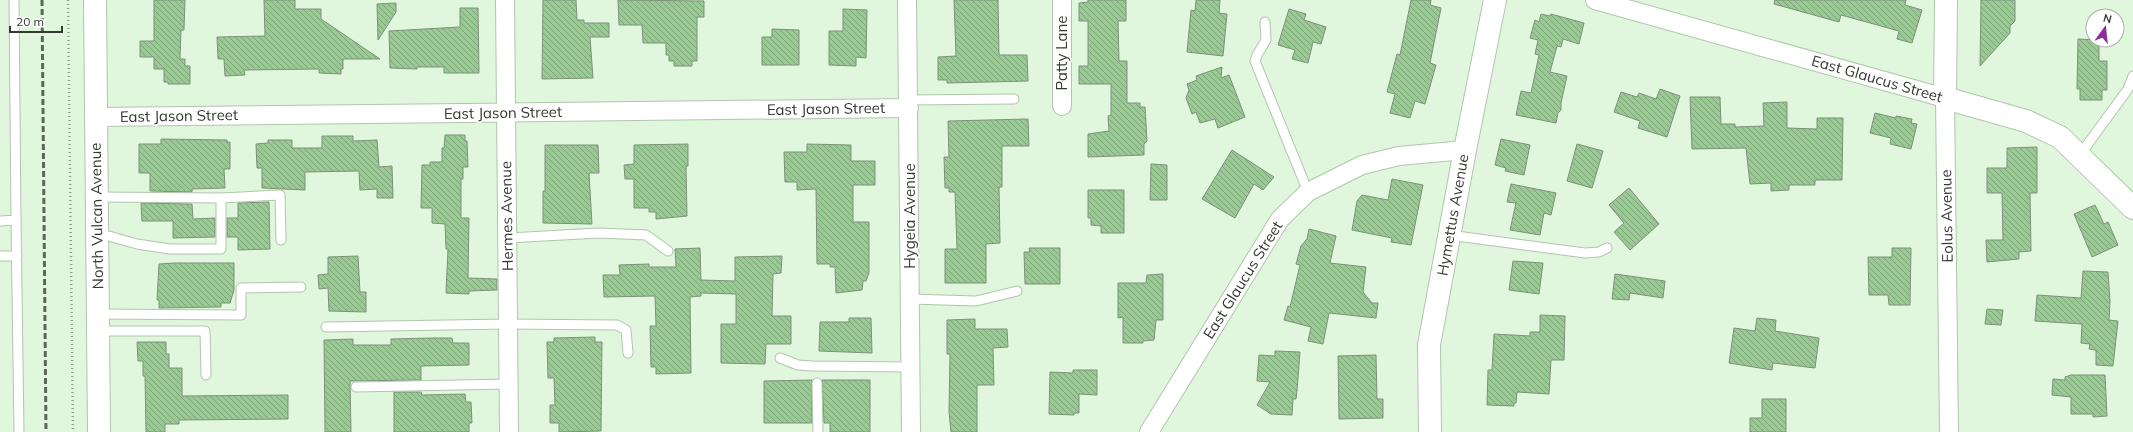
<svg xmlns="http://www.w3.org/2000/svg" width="2133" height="432" viewBox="0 0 2133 432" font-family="Mulish,sans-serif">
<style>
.building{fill:url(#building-back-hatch);stroke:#7d917a}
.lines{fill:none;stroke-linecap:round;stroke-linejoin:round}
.service-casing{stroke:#b0c6ad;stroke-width:11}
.minor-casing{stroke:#b0c6ad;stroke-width:20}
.tertiary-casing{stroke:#b0c6ad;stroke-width:24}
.secondary-casing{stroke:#b0c6ad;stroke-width:24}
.path{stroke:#8f9f8c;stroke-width:2.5;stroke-dasharray:1 3;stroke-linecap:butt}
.service{stroke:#fff;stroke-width:9}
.minor{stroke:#fff;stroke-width:18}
.tertiary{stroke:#fff;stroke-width:22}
.secondary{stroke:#fff;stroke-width:22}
.rail{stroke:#5b6659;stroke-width:3;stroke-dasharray:6 3;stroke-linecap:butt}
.labels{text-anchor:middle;stroke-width:3.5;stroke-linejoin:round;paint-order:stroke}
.street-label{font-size:15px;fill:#333b31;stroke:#fff}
</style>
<defs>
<pattern id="building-back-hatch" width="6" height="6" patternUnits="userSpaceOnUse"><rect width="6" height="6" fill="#99ca94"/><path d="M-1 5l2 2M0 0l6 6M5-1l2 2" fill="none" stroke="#7da579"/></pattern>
</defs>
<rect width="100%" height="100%" fill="#e0f7dd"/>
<!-- building -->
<g class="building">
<polygon points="154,0 185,0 184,30 181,30 180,59 185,59 185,66 190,66 190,84 168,84 168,82 164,82 164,69 154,69 154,57 140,57 140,41 154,41"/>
<polygon points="264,0 295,0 295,9 321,9 321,19 380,59 343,59 343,69 341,69 341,74 319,73 319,69 244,70 245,75 225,76 224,59 218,59 217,37 265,36"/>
<polygon points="543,0 576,0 577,20 584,20 584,23 609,23 609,37 590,37 593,78 542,79"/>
<polygon points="618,0 704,1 704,17 697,17 697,61 692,61 692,66 674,66 674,61 669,61 669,55 666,55 666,43 643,43 642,25 619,25"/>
<polygon points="954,0 998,0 999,55 1027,55 1028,81 947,83 947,80 938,80 938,57 956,56"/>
<polygon points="1088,0 1126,0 1126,21 1118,21 1119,61 1127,61 1127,103 1140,103 1140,107 1145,107 1147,141 1144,144 1144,155 1088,157 1088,134 1109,131 1108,116 1111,115 1111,84 1079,84 1079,66 1088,66 1088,21 1079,21 1079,3 1088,2"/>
<polygon points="1196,0 1220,0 1219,13 1227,14 1223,56 1187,52 1191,10 1195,11"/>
<polygon points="1411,0 1431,0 1430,5 1441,8 1430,63 1436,65 1425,104 1415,101 1410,118 1390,113 1395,94 1387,92 1397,54 1400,55"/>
<polygon points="1775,0 1906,0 1905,5 1922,10 1912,43 1897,39 1899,31 1841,15 1839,22 1774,4"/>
<polygon points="1981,0 2015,0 2015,21 2010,26 2010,33 1980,66"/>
<polygon points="396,3 396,12 378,40 377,4"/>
<polygon points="460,8 478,8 479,73 444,73 444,67 417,67 417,69 390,68 389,31 460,27"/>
<polygon points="843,9 867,10 866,58 856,57 856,66 829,65 829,31 843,31"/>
<polygon points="1289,9 1306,14 1304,20 1326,27 1321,44 1313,42 1308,63 1292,59 1295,50 1278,45"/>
<polygon points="1541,14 1550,16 1551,14 1584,23 1579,44 1563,39 1561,47 1557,46 1550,72 1567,76 1561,103 1561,110 1558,113 1556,123 1516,115 1521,91 1531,93 1539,55 1535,54 1538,40 1530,38 1535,20 1539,22"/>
<polygon points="772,29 799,30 799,65 762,65 762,37 772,37"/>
<polygon points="2078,39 2099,40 2099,61 2107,61 2107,90 2102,90 2102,100 2080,100 2080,89 2077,89"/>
<polygon points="1222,67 1221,78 1229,75 1245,117 1218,128 1215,119 1200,123 1196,112 1192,114 1186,98 1189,90 1187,84 1197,80 1196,76"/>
<polygon points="1660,89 1680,96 1667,137 1638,128 1640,121 1614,112 1621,92 1637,97 1639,93 1656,99"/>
<polygon points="1690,97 1720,97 1721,124 1735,124 1735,127 1764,126 1763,103 1787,102 1787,128 1817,129 1817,118 1843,118 1842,180 1815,180 1815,185 1789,185 1789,190 1771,191 1771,183 1750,184 1746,148 1692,149"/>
<polygon points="1875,113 1896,118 1896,116 1912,119 1911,123 1917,124 1911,149 1890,144 1891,138 1870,133"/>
<polygon points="1028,119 1029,146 1002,146 1002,187 999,187 1000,243 986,244 986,283 945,283 945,249 957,249 955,192 949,192 949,188 945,188 944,157 949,157 948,121"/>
<polygon points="445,135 465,135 465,141 467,141 468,167 463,167 463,179 461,179 461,218 469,218 468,278 497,279 497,290 469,291 469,294 446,293 448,249 446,249 445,224 432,223 432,208 421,208 422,165 430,165 430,162 442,162 442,148 444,148"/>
<polygon points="322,136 353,136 353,141 377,140 379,167 392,166 393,198 377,198 377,189 360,190 359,171 305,172 305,190 262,188 262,168 257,168 256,144 268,143 268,140 292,140 292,148 322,148"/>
<polygon points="161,139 227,140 227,142 230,142 230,169 224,169 225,188 192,189 192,192 150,191 150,173 139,173 139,144 161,144"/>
<polygon points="1501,139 1530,145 1524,175 1505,171 1506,168 1495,165"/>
<polygon points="688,144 688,166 686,166 687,216 656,219 656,212 649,212 649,208 634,208 634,179 625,179 624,165 634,164 634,145"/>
<polygon points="807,144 851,145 851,161 875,161 875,185 853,185 853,222 869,222 869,273 866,281 863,281 862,290 836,293 835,267 830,267 830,264 817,264 816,189 797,190 797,182 785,182 784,152 807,152"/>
<polygon points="1577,144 1603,151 1592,188 1567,181"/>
<polygon points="545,145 598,145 599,173 589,173 592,224 543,223 543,191 545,191"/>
<polygon points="2037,147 2037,193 2030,193 2031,251 2019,252 2019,259 1987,262 1986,240 2003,240 2002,193 1987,193 1987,168 2007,168 2007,148"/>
<polygon points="1232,150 1274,177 1263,190 1254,184 1235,218 1202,199"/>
<polygon points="1151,164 1167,165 1167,200 1150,200"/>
<polygon points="1392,179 1423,185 1411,245 1391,242 1392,238 1352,230 1357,201 1362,195 1388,200"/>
<polygon points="1511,184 1556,193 1551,215 1544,213 1540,235 1510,230 1516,203 1507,202"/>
<polygon points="1629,188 1659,224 1630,250 1614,232 1624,223 1609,205"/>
<polygon points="1088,190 1124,190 1124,233 1101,233 1101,226 1091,225 1091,218 1088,218"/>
<polygon points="269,202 270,249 238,250 238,237 227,237 227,218 238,218 238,203"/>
<polygon points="141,203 192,204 193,219 215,218 215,237 173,238 173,221 142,221"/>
<polygon points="2095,205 2104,224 2108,222 2118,245 2092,257 2074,214"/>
<polygon points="1309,229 1336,236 1330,263 1366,267 1363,292 1372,303 1378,303 1376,318 1329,313 1323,344 1308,341 1311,327 1284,320 1288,306 1290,307 1300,265 1296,264 1301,246 1307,239"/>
<polygon points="700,248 701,280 735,281 735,257 782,256 781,273 773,274 772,316 791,316 791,344 766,344 765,364 721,363 721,324 736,324 736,294 701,293 701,296 690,297 691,373 656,374 656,367 651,367 650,326 656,326 655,296 604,297 603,275 620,275 619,265 649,264 649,267 676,267 675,249"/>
<polygon points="1029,248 1060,248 1060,284 1025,284 1024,252 1030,252"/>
<polygon points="1892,248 1911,248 1910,305 1889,305 1888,295 1869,295 1868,257 1892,257"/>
<polygon points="358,256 360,292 366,292 366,312 329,311 328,288 319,289 318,275 328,274 328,257"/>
<polygon points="1513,261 1543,263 1539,294 1509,290"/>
<polygon points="174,263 234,263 234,290 230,303 221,303 221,307 159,308 159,300 157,300 159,264"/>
<polygon points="2083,271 2108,272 2110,301 2109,320 2118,321 2113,366 2096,365 2096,350 2089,349 2090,344 2081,343 2082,324 2035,321 2037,295 2081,298"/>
<polygon points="1163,274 1163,320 1156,320 1154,340 1143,341 1143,343 1123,343 1123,317 1118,318 1118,283 1146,283 1147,275"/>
<polygon points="1615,274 1665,281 1663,298 1630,293 1629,300 1612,299"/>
<polygon points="1987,309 2003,310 2001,325 1985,324"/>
<polygon points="1540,315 1565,316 1564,360 1551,360 1549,394 1517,392 1516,403 1514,403 1514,406 1487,405 1488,370 1492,370 1494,334 1530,336 1530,332 1540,332"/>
<polygon points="849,318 871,318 872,353 819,351 820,322 849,322"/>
<polygon points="1757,318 1776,320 1775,331 1819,338 1815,368 1773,363 1772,370 1729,363 1734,328 1755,331"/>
<polygon points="975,319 975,329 1007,329 1008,347 993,348 994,385 977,385 977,432 951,432 949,412 950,354 947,354 947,320"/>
<polygon points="595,337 595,342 602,342 601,431 559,432 559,423 550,423 550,405 555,405 554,378 548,378 547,342 554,342 554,338"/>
<polygon points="430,338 452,338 453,343 469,343 469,365 421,366 421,380 350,381 351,432 325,432 324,340 353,339 353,345 391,345 391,339"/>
<polygon points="137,342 166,342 166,354 169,354 169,368 182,368 182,396 288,395 288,419 179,420 179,424 165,424 165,432 146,432 145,376 143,376 143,361 138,361"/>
<polygon points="1275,351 1300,352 1297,391 1296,399 1293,399 1292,415 1271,414 1257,405 1270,382 1257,381 1259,355 1275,356"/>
<polygon points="1376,355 1377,399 1383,399 1383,418 1339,419 1338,356"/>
<polygon points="1073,370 1097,370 1097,395 1079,394 1079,413 1074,413 1074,415 1049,414 1050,372 1073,373"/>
<polygon points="2071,375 2105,375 2107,416 2093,417 2093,414 2071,414 2071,397 2052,395 2053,379 2065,380 2065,377"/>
<polygon points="812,380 812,423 764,423 764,381"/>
<polygon points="822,380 870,380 870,432 830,432 830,423 824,423"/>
<polygon points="394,392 421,392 422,395 465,394 466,402 471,402 472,423 469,423 469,432 394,432"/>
<polygon points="1762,399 1786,399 1786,432 1750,432 1750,418 1762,418"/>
</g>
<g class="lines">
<!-- service casing -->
<g class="service-casing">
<g id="service">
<polyline points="1265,22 1266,40 1257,55 1255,61 1308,192"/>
<polyline points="909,100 1014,99"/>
<polyline points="2079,156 2128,89 2133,76"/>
<polyline points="97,197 221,198 221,249 170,249 137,244 98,233"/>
<polyline points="221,198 280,195 281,240"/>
<polyline points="16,220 19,432"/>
<polyline points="0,221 16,220 14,0"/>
<polyline points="1449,235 1585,253 1599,252 1607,248"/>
<polyline points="507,238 599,233 646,235 668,251"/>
<polyline points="0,256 17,256"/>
<polyline points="910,299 976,301 1017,291"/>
<polyline points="98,314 241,315 241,288 301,287"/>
<polyline points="326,327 508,324 617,325 626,330 628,353"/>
<polyline points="98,331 205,331 206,375"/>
<polyline points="780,358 798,365 812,366 911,367"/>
<polyline points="817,383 818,432"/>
<polyline points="356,387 509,384"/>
</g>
</g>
<!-- minor casing -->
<g class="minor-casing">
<g id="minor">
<polyline points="505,0 509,432"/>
<polyline points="907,0 911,432"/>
<polyline points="1062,0 1062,106"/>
<polyline points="1595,0 1945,98 1949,432"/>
<polyline points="96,117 909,108"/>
<polyline points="1149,432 1280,219 1308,192 1362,165 1399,156 1465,150"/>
</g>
</g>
<!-- tertiary casing -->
<g class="tertiary-casing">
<g id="tertiary">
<polyline points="1946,0 1945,98 2026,121 2060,137 2133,208"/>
<polyline points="1430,432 1429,345 1465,150 1495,0"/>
</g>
</g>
<!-- secondary casing -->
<g class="secondary-casing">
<polyline id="secondary" points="95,0 99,432"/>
</g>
<!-- path -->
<polyline class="path" points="68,0 73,432"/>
<!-- service -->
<use href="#service" class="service"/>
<!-- minor -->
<use href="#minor" class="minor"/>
<!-- tertiary -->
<use href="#tertiary" class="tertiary"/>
<!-- secondary -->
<use href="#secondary" class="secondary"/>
<!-- rail -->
<polyline class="rail" points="42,0 46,432"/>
</g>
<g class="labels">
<!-- street labels -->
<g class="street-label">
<text transform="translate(1062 53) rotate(-90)" y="5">Patty Lane</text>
<text transform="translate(1877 79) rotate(16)" y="5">East Glaucus Street</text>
<text transform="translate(826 109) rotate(-1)" y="5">East Jason Street</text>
<text transform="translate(503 113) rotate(-1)" y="5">East Jason Street</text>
<text transform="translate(179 116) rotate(-1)" y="5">East Jason Street</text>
<text transform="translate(1453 215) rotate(-80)" y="5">Hymettus Avenue</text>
<text transform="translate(97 216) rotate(-91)" y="5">North Vulcan Avenue</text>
<text transform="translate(507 216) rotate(-91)" y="5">Hermes Avenue</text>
<text transform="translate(910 216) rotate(-90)" y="5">Hygeia Avenue</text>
<text transform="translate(1947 216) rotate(-91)" y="5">Eolus Avenue</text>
<text transform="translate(1243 280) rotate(-58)" y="5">East Glaucus Street</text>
</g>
</g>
<!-- north arrow -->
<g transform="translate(2105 28) rotate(15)"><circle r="19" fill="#ffffff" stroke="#adb1ad"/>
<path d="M0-3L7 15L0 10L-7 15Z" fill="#8b2f99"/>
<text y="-6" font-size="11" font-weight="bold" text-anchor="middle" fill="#333b31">N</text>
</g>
<!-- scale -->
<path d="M10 26v6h52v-6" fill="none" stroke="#333b31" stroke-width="2"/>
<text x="16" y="26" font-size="12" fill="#333b31" stroke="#ffffff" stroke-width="3" paint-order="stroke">20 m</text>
</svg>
